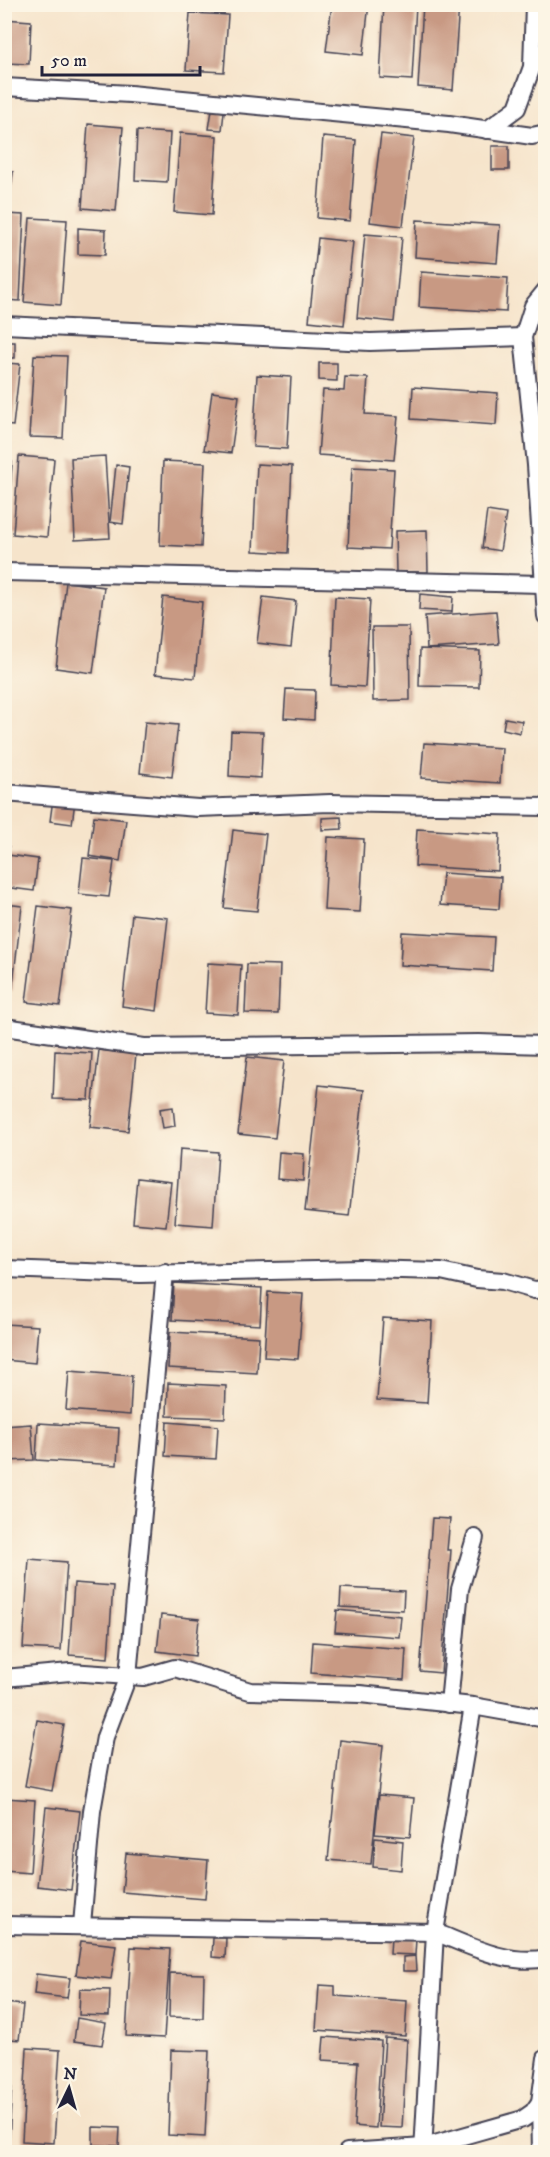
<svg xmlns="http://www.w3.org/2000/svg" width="550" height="2157" viewBox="0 0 550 2157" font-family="'IM FELL DW Pica',serif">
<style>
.building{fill:#c89983}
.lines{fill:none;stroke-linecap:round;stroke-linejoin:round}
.minor-casing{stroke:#423f51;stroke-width:20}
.minor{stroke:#fff;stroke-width:16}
</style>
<rect width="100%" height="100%" fill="#fcf5e5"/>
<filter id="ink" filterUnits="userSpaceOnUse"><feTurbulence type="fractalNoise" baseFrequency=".0167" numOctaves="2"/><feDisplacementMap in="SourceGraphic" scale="12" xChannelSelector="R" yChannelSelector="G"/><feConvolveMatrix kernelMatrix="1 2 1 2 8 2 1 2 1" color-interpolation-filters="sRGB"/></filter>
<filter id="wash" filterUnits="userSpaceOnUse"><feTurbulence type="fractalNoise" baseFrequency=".008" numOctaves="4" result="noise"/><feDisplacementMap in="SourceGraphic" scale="24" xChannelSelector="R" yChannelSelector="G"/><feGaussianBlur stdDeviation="1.35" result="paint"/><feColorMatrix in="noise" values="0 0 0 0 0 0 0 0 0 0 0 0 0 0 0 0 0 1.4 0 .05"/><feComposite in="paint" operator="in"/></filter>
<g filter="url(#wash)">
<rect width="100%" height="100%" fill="#f6e4cb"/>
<g id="blocks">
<!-- building -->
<g class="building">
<polygon points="332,4 369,4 363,55 326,51"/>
<polygon points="384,4 416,4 412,80 380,78"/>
<polygon points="423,4 459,4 453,90 418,87"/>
<polygon points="190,13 228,15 224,72 186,70"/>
<polygon points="4,19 31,21 29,64 4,63"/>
<polygon points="212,110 224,112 222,130 209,129"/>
<polygon points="88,124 123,127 116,211 82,208"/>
<polygon points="137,131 170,133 167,182 135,180"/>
<polygon points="180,133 217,136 212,215 174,212"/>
<polygon points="381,134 414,138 403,226 370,222"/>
<polygon points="323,137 356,140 350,221 317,218"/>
<rect x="492" y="146" width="17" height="24"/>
<polygon points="4,171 13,172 9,205 4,205"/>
<polygon points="5,214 24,215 20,301 5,300"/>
<polygon points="30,218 67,220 61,305 24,302"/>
<polygon points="417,220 500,225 497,263 415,257"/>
<polygon points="78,228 106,230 105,255 78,254"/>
<polygon points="365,234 402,237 394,322 357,318"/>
<polygon points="318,238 353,242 344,325 309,321"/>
<polygon points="421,272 508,278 506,312 419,307"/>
<rect x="4" y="342" width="11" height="16"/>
<polygon points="34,355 67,356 63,438 29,437"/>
<polygon points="4,363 20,364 13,426 4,425"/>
<polygon points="319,363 337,363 337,381 319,380"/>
<polygon points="257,375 291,377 287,449 253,447"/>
<polygon points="345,377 368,378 365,414 398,416 394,460 318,455 323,390 344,391"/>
<polygon points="413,387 498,393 496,425 411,419"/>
<polygon points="212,392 239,396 231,453 204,450"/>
<polygon points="19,456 54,459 47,537 13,534"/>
<polygon points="105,456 110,538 75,540 71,458"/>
<polygon points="163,461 205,463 201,547 160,545"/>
<polygon points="4,462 12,462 7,538 4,538"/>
<polygon points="257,464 292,466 288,553 253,551"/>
<polygon points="116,465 129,467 123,524 110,522"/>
<polygon points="352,467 394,469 389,549 348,547"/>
<polygon points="487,511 506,514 500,551 482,548"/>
<polygon points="427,530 428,572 396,572 395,531"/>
<polygon points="66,582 104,587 93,673 56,668"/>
<polygon points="420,594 453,597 452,612 419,610"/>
<polygon points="163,597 202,602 195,678 155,674"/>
<polygon points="263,597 296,601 291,647 257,643"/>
<polygon points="335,597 370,599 365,687 331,685"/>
<polygon points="496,611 499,644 427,649 425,616"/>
<polygon points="372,627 409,627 410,700 373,701"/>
<polygon points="420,649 480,651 479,687 419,686"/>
<polygon points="286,689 315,690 314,720 284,718"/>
<polygon points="505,718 522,721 520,733 503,729"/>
<polygon points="145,722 178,725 172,777 140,773"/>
<polygon points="231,731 263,732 261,778 229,776"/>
<polygon points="424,743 502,748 500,783 421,778"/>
<polygon points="53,799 75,801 72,824 50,821"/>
<polygon points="94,816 126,820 120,861 89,856"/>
<polygon points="341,817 342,829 322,830 322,818"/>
<polygon points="417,829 500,834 498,871 415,866"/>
<polygon points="233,830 266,834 257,911 224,908"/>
<polygon points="328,837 364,839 360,912 324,910"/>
<polygon points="4,847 9,847 8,855 38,859 34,891 4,887"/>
<polygon points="83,858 114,861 109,897 79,894"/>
<polygon points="443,873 501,877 499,909 440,905"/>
<polygon points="5,904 22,906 12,992 5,991"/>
<polygon points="38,906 72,910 60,1006 26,1002"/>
<polygon points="132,914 168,918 157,1011 122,1006"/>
<polygon points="402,932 494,937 492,971 400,965"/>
<polygon points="208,963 241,965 238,1015 205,1013"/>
<polygon points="247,964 280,965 278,1014 245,1013"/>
<polygon points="99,1050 136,1054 128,1131 90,1127"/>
<polygon points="55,1051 92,1053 89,1100 53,1099"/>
<polygon points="247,1057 284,1061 275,1138 238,1134"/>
<polygon points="319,1085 364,1090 349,1216 305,1211"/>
<polygon points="173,1107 175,1126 163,1128 160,1109"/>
<polygon points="180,1149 218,1152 213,1226 175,1223"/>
<polygon points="279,1152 304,1154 303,1181 277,1179"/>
<polygon points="137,1178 171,1182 166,1226 133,1223"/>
<polygon points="174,1283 262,1288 260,1325 172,1320"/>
<polygon points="268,1292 303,1294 298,1359 264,1357"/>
<polygon points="383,1318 432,1321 427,1403 377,1400"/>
<polygon points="4,1324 38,1326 35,1363 4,1360"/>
<polygon points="170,1332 259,1337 257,1373 168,1368"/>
<polygon points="69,1371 132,1376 130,1415 66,1410"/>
<polygon points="168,1383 226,1386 225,1418 167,1416"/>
<polygon points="167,1422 218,1426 216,1459 165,1456"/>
<polygon points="38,1423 119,1428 117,1465 36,1460"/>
<polygon points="31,1424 34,1460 4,1461 4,1426"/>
<polygon points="432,1518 450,1519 447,1550 451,1550 441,1673 420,1671"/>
<polygon points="29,1559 67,1562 61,1650 23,1648"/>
<polygon points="74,1583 113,1586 108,1658 69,1655"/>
<polygon points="341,1588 404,1591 403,1610 340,1607"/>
<polygon points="337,1610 401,1616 399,1637 335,1632"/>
<polygon points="161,1615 199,1619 195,1656 157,1651"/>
<polygon points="313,1642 406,1649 404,1680 311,1673"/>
<polygon points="37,1720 64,1725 52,1791 25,1786"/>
<polygon points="340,1740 383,1745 371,1864 328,1860"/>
<polygon points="379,1795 414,1798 410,1837 375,1834"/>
<polygon points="4,1798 35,1800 30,1873 4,1871"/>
<polygon points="46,1807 80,1811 71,1890 37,1886"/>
<polygon points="375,1838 403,1841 401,1870 373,1867"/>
<polygon points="126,1853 208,1860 205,1899 122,1892"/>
<polygon points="391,1937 416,1939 415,1955 390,1954"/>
<polygon points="213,1938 226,1938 225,1958 212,1957"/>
<polygon points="81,1941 116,1945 111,1979 76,1975"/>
<polygon points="131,1947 170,1949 164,2038 126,2036"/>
<polygon points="415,1956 416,1971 403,1971 403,1957"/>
<polygon points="170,1973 204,1974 203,2018 169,2017"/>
<polygon points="36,1974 70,1978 67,1998 34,1994"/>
<polygon points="319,1985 335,1986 335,1996 407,2001 405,2036 316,2030"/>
<polygon points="80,1989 110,1990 109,2016 79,2015"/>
<polygon points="4,2003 23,2005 19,2040 4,2038"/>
<polygon points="77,2018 106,2023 102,2045 74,2041"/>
<polygon points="324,2037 381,2041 376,2128 354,2126 358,2062 322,2060"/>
<polygon points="385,2038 407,2040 402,2128 379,2127"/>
<polygon points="27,2048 60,2050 54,2143 22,2141"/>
<polygon points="171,2050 209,2051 205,2137 168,2135"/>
<polygon points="4,2058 13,2059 9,2143 4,2143"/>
<polygon points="93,2127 120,2128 119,2146 93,2145"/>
</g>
</g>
</g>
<g filter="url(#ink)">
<use href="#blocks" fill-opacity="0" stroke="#423f51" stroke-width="1.5"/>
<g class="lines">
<!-- minor casing -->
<g class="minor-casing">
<g id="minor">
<polyline points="4,87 130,94 449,124 532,136 546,133"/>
<polyline points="487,130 517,108 532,67 534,4"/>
<polyline points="546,290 533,306 523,337 536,465 546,616"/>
<polyline points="4,325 370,342 523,337"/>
<polyline points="4,572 542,584"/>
<polyline points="4,793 198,808 330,803 546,807"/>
<polyline points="4,1027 144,1047 479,1043 546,1045"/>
<polyline points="4,1269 140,1274 362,1269 441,1271 477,1279 503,1281 534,1290 546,1289"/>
<polyline points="4,1678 70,1672 143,1677 175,1668 250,1691 360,1694 473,1706 546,1719"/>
<polyline points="449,1704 460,1589 475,1538"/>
<path d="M4,1925L435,1932C470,1946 508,1966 546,1958"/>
<polyline points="82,1925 92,1811 105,1737 128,1676 165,1272"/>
<polyline points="347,2152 424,2147 523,2119 533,2112 540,2102"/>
<polyline points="423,2152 435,1932 473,1706"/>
<polyline points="541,2152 540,2102 546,2058"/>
</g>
</g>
<!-- minor -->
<use href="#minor" class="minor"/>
</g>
</g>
<!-- margin -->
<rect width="550" height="2157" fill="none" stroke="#fcf5e5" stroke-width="24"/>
<!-- north arrow -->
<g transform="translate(69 2088) rotate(5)" stroke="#fcf5e5" stroke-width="4.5" paint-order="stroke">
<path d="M0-4.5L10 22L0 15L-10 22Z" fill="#22223b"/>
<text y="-9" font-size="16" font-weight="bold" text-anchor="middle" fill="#22223b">N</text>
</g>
<!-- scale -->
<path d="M42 66v9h158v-9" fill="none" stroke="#22223b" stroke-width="3"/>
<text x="51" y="66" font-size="18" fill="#22223b" stroke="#fcf5e5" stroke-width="4.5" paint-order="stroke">50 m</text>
</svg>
